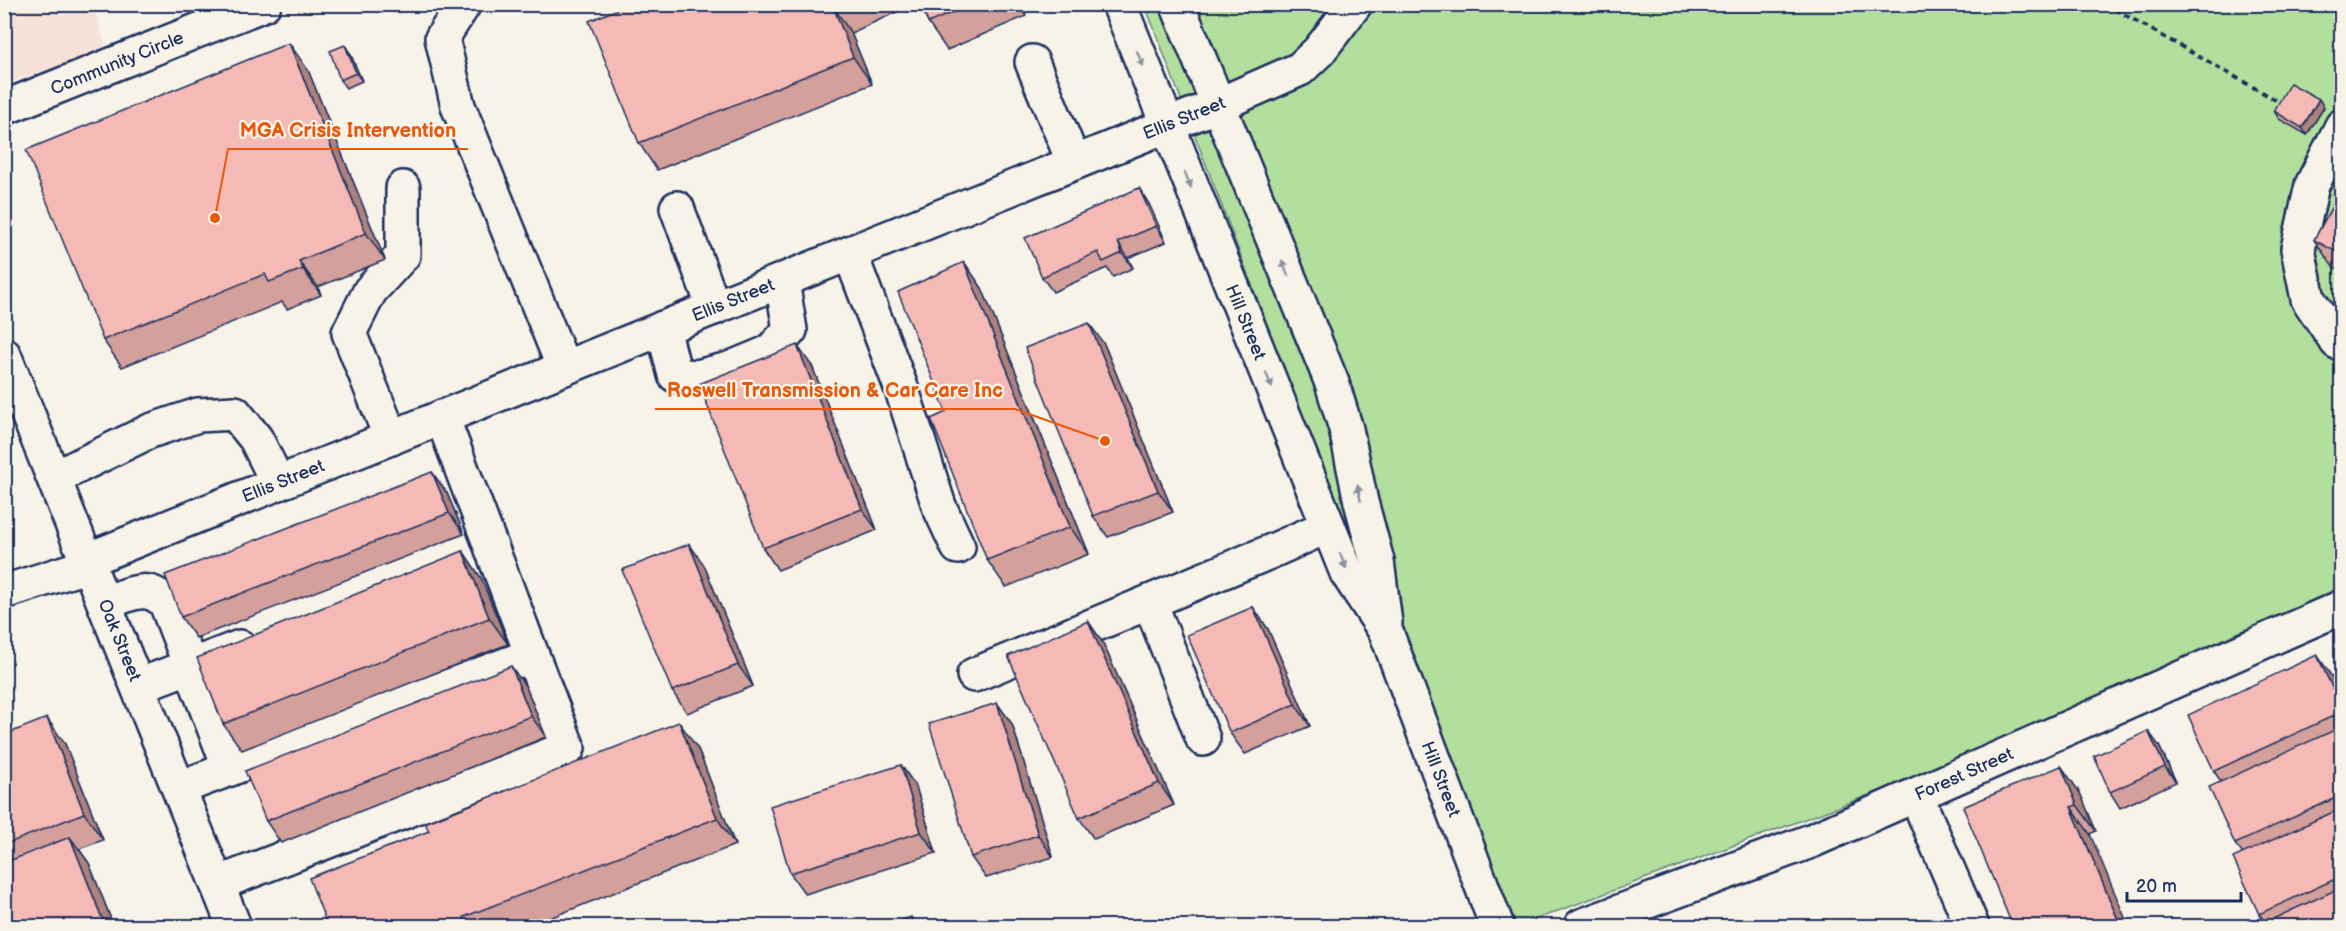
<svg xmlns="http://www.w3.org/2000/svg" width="2346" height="931" viewBox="0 0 2346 931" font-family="'Balsamiq Sans',sans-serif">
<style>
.built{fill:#f6e2d9}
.green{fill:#b2df9e;stroke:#66877e;stroke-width:1.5}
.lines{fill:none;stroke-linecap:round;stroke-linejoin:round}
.minor-casing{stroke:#1b2f5e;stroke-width:38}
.path{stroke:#1b2f5e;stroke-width:4;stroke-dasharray:6 4.5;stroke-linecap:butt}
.minor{stroke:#f7f3e8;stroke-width:33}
.wall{fill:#d3a09c;stroke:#1b2f5e;stroke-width:1.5}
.shaded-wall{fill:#ac827f;stroke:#1b2f5e;stroke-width:1.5}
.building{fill:#f5bab5;stroke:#1b2f5e;stroke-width:1.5}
.oneway{fill:#8991a3}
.labels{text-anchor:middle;stroke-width:4.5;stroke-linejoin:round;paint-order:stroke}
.street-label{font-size:18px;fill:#1b2f5e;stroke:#f7f3e8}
.leader{fill:none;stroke:#e8590c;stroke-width:2}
.callout-dot{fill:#e8590c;stroke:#f7f3e8;stroke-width:2}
.callout-label{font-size:20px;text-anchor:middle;font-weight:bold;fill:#e8590c;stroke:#f7f3e8;stroke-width:4.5;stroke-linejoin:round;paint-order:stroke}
</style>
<rect width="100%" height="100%" fill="#f7f3e8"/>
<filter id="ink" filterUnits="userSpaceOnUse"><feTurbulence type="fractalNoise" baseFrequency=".0167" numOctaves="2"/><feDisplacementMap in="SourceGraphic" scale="12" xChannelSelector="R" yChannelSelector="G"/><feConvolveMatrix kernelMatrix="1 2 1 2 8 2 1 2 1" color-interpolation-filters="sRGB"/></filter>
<g filter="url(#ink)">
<!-- built -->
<polygon class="built" points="5,5 93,5 107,51 5,84"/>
<!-- green -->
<polygon class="green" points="1145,5 2341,5 2341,619 1518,926 1497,926"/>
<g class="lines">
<!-- minor casing -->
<g class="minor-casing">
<g id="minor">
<polyline points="464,4 442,38 458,106 564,368"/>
<polyline points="1119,4 1347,573 1386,632 1497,926"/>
<polyline points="1177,4 1332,383 1346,429 1361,502 1377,561 1385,623"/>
<polyline points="1032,62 1074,163"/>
<polyline points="4,108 264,4"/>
<polyline points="2342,126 2312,185 2298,249 2308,299 2337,342 2342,344"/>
<polyline points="677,208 714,308"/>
<polyline points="850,253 902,390 939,506 958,547"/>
<polyline points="663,328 675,375 697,377 729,369 770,352 790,330 782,281"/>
<polyline points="4,355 234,926"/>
<polyline points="391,438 349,333 370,291 403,255 403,188"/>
<polyline points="54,478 150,431 198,415 235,413 256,439 278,483"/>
<polyline points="87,560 1218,105 1300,69 1319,51 1355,4"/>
<polyline points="4,592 89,565"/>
<polyline points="1150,602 1203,739"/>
<path d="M105,603C128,595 147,582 166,603L230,769"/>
<polyline points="974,675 1272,551 1328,526"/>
<polyline points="138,686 240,647"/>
<polyline points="179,788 532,655 442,417"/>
<polyline points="1916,795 1972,926"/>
<polyline points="217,884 568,748 532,655"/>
<polyline points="1581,926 1811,841 2342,607"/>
</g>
</g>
<!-- path -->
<polyline class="path" points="2106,4 2283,104"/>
<!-- minor -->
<use href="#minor" class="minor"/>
</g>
<!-- wall -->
<g class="wall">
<polygon points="137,4 151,4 140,8"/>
<polygon points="630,4 914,4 851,33 872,84 657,170 639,143"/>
<polygon points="921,4 1022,4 1026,16 947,50 928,23"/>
<polygon points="350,53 362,81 346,88 340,80"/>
<polygon points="308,70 385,260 318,287 321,295 287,309 282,302 122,367 103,340"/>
<polygon points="2324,107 2307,135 2279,119 2274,111"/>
<polygon points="1139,188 1149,204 1166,242 1128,258 1133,268 1113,277 1107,268 1053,292 1042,277"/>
<polygon points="2342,188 2342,271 2333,267 2314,240"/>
<polygon points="964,262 982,288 1089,554 1006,587 987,560 946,412"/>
<polygon points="1104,344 1173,512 1108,537 1093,516"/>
<polygon points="812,366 877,530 778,570 763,548"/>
<polygon points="432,472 447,493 464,534 196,638 181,617"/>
<polygon points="689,544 704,565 753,686 687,713 672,691"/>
<polygon points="463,551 481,578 508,644 242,750 223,724"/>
<polygon points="1253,607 1268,629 1310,726 1245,754 1230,733"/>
<polygon points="1088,621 1103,643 1174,805 1094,839 1079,818"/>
<polygon points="2317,655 2332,677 2342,698 2342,927 2265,922 2259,914 2242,853 2235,844 2221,782 2214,771"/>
<polygon points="526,687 546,737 281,843 266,821"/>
<polygon points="997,703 1012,724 1053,857 986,878 971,857"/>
<polygon points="2148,731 2159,746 2176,782 2120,808 2110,792"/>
<polygon points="4,735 65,744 103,840 79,849 89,863 114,927 4,927"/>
<polygon points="698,749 735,845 527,927 328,927"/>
<polygon points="901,765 916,787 936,853 805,894 790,873"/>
<polygon points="2061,766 2080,793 2096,831 2090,834 2013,927"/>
</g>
<!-- shaded-wall -->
<g class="shaded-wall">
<polygon points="1018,4 1022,4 1026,16"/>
<polygon points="833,6 851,33 872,84 853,57"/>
<polygon points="289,43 308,70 385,260 366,233"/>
<polygon points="345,45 350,53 362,81 356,73"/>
<polygon points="2319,99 2324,107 2307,135 2302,128"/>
<polygon points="1139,188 1149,204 1166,242 1156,226"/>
<polygon points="1118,242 1128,258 1133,268 1122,253"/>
<polygon points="299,261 318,287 321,295 303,269"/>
<polygon points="964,262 982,288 1089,554 1070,527"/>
<polygon points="1089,323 1104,344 1173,512 1158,491"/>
<polygon points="797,345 812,366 877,530 862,509"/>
<polygon points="432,472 447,493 464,534 449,513"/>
<polygon points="689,544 704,565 753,686 738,665"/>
<polygon points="463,551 481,578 508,644 489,618"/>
<polygon points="1253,607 1268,629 1310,726 1295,704"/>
<polygon points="1088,621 1103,643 1174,805 1159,783"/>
<polygon points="2317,655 2332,677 2342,698 2342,709"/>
<polygon points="511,666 526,687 546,737 531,716"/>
<polygon points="997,703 1012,724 1053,857 1038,835"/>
<polygon points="47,718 65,744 103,840 84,813"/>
<polygon points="679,722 698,749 735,845 717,818"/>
<polygon points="2148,731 2159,746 2176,782 2165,767"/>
<polygon points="901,765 916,787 936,853 921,832"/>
<polygon points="2061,766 2080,793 2096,831 2077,805"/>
<polygon points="2071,807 2090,834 2129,927 2121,927"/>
<polygon points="70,837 89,863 114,927 107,927 103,921"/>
<polygon points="911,917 918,927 914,927"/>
</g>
<!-- building -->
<g class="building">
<polygon points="630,4 837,4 833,6 853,57 639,143 589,21"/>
<polygon points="921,4 972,4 928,23"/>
<polygon points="289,43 366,233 299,261 303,269 269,282 265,274 103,340 26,150"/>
<polygon points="345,45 356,73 340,80 330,51"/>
<polygon points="2290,83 2319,99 2302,128 2274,111"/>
<polygon points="1139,188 1156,226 1118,242 1122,253 1103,262 1098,252 1042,277 1025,238"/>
<polygon points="2342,188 2342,255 2314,240"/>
<polygon points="964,262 1070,527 987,560 931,419 946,412 898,292"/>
<polygon points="1089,323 1158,491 1093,516 1025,348"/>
<polygon points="797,345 862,509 763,548 699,384"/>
<polygon points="432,472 449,513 181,617 165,575"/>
<polygon points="689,544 738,665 672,691 622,570"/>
<polygon points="463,551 489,618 223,724 197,658"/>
<polygon points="1253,607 1295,704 1230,733 1187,635"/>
<polygon points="1088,621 1159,783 1079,818 1008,656"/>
<polygon points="2317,655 2342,709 2342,712 2214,771 2188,715"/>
<polygon points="511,666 531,716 266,821 245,771"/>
<polygon points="997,703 1038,835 971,857 929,724"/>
<polygon points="47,718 84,813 4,845 4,735"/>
<polygon points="679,722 717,818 464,917 468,925 465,927 328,927 309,878 429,831 425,823"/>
<polygon points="2339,728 2342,734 2342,795 2235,844 2209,787"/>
<polygon points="2148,731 2165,767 2110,792 2094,756"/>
<polygon points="901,765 921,832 790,873 770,806"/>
<polygon points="2061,766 2077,805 2071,807 2121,927 2013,927 1963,807"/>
<polygon points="2342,808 2342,876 2259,914 2233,858"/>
<polygon points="70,837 103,921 90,927 4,927 4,863"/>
<polygon points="2342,887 2342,927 2263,927 2262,924"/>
<polygon points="911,917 914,927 884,927"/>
</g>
<!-- one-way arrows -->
<defs><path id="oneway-solid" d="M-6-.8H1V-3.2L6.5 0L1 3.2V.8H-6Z" transform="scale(1.5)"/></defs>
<g class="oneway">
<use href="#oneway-solid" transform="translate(1140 59) rotate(69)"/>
<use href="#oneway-solid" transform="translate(1188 180) rotate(68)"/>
<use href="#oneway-solid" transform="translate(1285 268) rotate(-112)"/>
<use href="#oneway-solid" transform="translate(1269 380) rotate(68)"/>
<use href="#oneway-solid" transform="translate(1359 493) rotate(-102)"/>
<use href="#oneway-solid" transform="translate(1343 561) rotate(68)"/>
</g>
</g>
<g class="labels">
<!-- street labels -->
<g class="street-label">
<text transform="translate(117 63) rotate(-22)" y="6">Community Circle</text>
<text transform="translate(1184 118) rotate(-22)" y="6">Ellis Street</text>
<text transform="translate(733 300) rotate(-22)" y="6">Ellis Street</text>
<text transform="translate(1246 322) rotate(68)" y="6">Hill Street</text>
<text transform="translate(283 481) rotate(-22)" y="6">Ellis Street</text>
<text transform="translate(120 640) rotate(68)" y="6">Oak Street</text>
<text transform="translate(1964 774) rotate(-24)" y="6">Forest Street</text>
<text transform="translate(1441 779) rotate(69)" y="6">Hill Street</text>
</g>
</g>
<!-- callouts -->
<path class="leader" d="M215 218L228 149H468M1105 441L1015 409H655"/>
<g class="callout-dot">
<circle cx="215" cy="218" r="6"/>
<circle cx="1105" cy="441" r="6"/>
</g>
<g class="callout-label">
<text x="348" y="137">MGA Crisis Intervention</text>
<text x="835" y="397">Roswell Transmission &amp; Car Care Inc</text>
</g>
<!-- margin -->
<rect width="2346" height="931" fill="none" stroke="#f7f3e8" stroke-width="24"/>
<rect x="12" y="12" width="2322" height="907" fill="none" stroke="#1b2f5e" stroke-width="2" filter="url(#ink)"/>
<!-- scale -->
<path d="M2127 892v9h114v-9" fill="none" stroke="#1b2f5e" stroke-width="3"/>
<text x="2136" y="892" font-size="18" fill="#1b2f5e" stroke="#f7f3e8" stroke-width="4.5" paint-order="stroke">20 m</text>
</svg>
